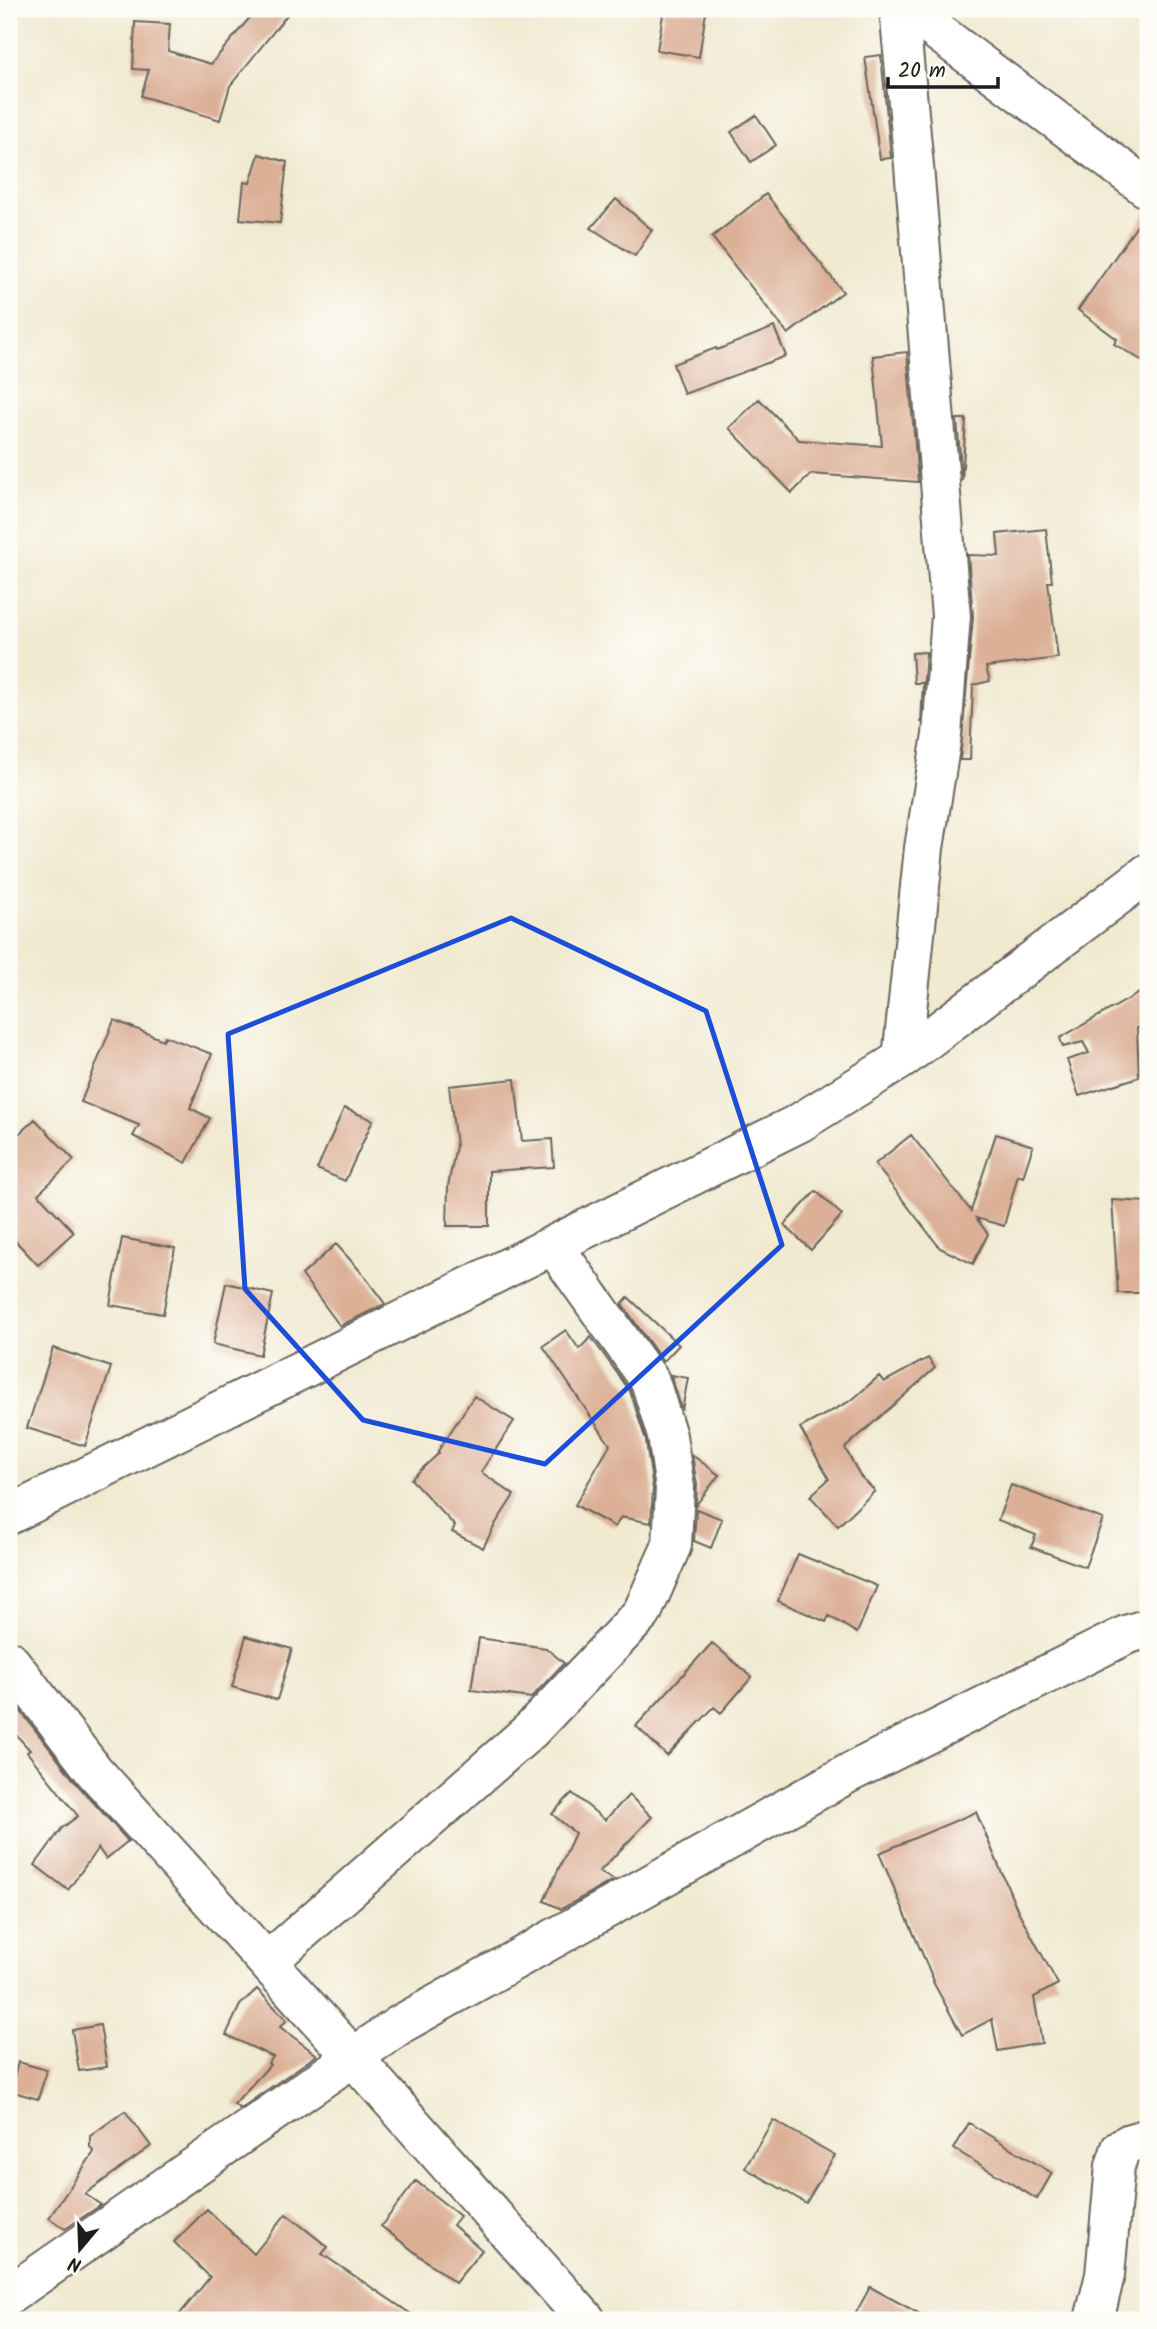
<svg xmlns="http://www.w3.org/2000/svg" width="1157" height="2329" viewBox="0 0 1157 2329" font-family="Kalam,sans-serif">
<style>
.building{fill:#dcb097}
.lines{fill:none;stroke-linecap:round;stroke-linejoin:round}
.minor-casing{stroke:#67645b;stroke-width:42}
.minor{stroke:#fff;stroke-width:38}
.marked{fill:none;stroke:#1d4ed8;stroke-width:5;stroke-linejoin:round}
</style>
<rect width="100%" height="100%" fill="#fdfcf7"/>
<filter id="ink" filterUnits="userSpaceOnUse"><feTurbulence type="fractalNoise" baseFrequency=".0143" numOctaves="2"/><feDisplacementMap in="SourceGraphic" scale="14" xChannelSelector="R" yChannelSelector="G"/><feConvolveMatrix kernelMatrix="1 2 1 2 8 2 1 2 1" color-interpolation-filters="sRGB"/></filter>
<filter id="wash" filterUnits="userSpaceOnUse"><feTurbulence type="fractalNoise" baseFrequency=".00686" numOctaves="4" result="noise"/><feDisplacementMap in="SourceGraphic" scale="28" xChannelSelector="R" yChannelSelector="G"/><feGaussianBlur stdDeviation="1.57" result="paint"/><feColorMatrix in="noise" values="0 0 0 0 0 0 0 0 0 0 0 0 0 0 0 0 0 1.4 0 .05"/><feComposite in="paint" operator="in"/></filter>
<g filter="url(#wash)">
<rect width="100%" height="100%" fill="#f1ead1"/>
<g id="blocks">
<path class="building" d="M257 9H286L290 11 230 86 220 120 141 96 149 70 133 69 135 22 170 24 168 51 211 64Z
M664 9 706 12 699 57 657 50Z
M881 55 891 158 880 159 865 57Z
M756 115 776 145 751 162 731 132Z
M259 154 287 162 280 223 240 219 244 182 250 183Z
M766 194 843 292 788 334 712 237Z
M616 199 652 230 635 256 591 228Z
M1148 210V364L1114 344 1117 339 1078 310Z
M774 327 786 356 684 394 673 364 716 348 717 350Z
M907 352 918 482 811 474 792 493 729 428 759 399 799 440 882 446 873 356Z
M957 419H966L962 481Z
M1046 529 1052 582H1048L1058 658 986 667 990 681 973 685 970 760H960L973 617 968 555 999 556 997 534Z
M926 652 921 723 923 683H914L912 653Z
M1148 988V1025L1137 1028 1139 1077 1079 1096 1067 1060 1089 1053 1083 1042 1063 1047 1060 1038Z
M114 1020 163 1040 165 1036 212 1054 190 1108 210 1118 186 1163 133 1136 139 1125 81 1102Z
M515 1079 522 1141 552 1139 554 1167 489 1171V1226H447L448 1186 456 1146 449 1086Z
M344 1108 373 1120 345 1181 317 1169Z
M35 1119 74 1160 38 1194 74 1232 38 1265 9 1234V1143Z
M996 1134 1033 1146 1023 1177 1018 1175 1004 1226 976 1218 988 1234 973 1264 940 1248 875 1164 911 1135 971 1211Z
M816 1191 842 1215 811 1250 784 1225Z
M1112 1200 1148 1202V1236H1141V1293H1118Z
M122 1238 175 1248 163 1314 110 1305Z
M336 1244 362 1273 385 1304 340 1326 302 1275Z
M226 1283 273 1294 260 1355 213 1344Z
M628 1297 679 1345 663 1362 622 1304Z
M566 1330 579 1349 591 1337 630 1391 646 1441 653 1489 651 1523 621 1517 615 1527 575 1505 610 1445 543 1346Z
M53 1348 111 1367 85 1446 27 1428Z
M928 1358 935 1368 845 1448 860 1476 875 1491 838 1526 810 1496 829 1479 800 1428 852 1400 879 1376 884 1382Z
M671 1375 688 1378 682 1410Z
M474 1396 514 1421 481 1472 514 1495 496 1523 483 1548 452 1532 455 1526 411 1479 439 1453 438 1451Z
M692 1455 719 1475 696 1505 697 1485Z
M1011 1485 1103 1519 1085 1567 1031 1547 1036 1535 998 1520Z
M696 1509 722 1519 711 1548 694 1541Z
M798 1554 877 1586 857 1633 829 1616 826 1622 778 1601Z
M246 1636 292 1649 277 1700 232 1687Z
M479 1638 546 1648 564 1663 531 1698 471 1690Z
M712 1643 752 1677 721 1713 714 1707 667 1756 636 1726Z
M9 1696 77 1784 128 1841 106 1859 98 1848 68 1890 35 1865 62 1828 78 1816 27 1752 30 1750 9 1727Z
M572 1793 605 1820 629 1795 652 1817 599 1872 614 1880 561 1909 544 1901 575 1833 552 1814Z
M976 1812 1018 1911 1058 1984 1034 1997 1042 2043 998 2051 992 2019 962 2035 933 1982 934 1981 879 1853Z
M257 1989 287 2020 280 2027 317 2055 240 2109 234 2104 270 2065 268 2064 273 2057 226 2035 240 2005Z
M100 2025 107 2067 79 2071 72 2030Z
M18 2062 47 2070 38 2099 10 2091Z
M125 2111 151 2146 85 2194 101 2205 65 2229 49 2218 94 2152 90 2147V2136Z
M773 2120 835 2155 806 2203 745 2168Z
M969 2123 1052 2173 1037 2199 954 2149Z
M416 2181 460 2216 453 2225 482 2250 455 2283 381 2226Z
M207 2209 254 2254 286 2214 328 2247 322 2254 420 2320H175L210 2277 174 2242Z
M870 2287 931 2320H852Z"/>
</g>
</g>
<g filter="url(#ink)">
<use href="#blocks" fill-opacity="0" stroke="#67645b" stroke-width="2"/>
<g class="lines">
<defs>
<path id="minor" d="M899 9 914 166 951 616 942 735 924 848 902 1059
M907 9 1148 189
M9 1515 799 1123 902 1059 1148 873
M9 1660 94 1771 352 2056 586 2320
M267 1962 531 1730 642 1613 672 1545 675 1488 667 1436 650 1381 553 1245
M9 2295 401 2024 849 1773 1126 1635 1148 1628
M1094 2320 1105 2275 1115 2166 1121 2148 1130 2143 1148 2138"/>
</defs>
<use href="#minor" class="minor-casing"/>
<use href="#minor" class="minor"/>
</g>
</g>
<path class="marked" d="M511 918 706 1011 782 1245 545 1464 363 1420 245 1289 228 1034Z"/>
<rect width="1157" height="2329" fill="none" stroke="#fdfcf7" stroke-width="35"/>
<g transform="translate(80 2249) rotate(199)" stroke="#fdfcf7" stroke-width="5" paint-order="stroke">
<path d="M0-5L12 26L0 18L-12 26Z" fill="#1c1c1c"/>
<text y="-10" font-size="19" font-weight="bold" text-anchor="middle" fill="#1c1c1c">N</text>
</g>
<path d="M888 77v10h110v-10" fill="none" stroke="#1c1c1c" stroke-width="3.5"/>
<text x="898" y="77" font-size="21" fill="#1c1c1c" stroke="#fdfcf7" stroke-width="5" paint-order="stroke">20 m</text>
</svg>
